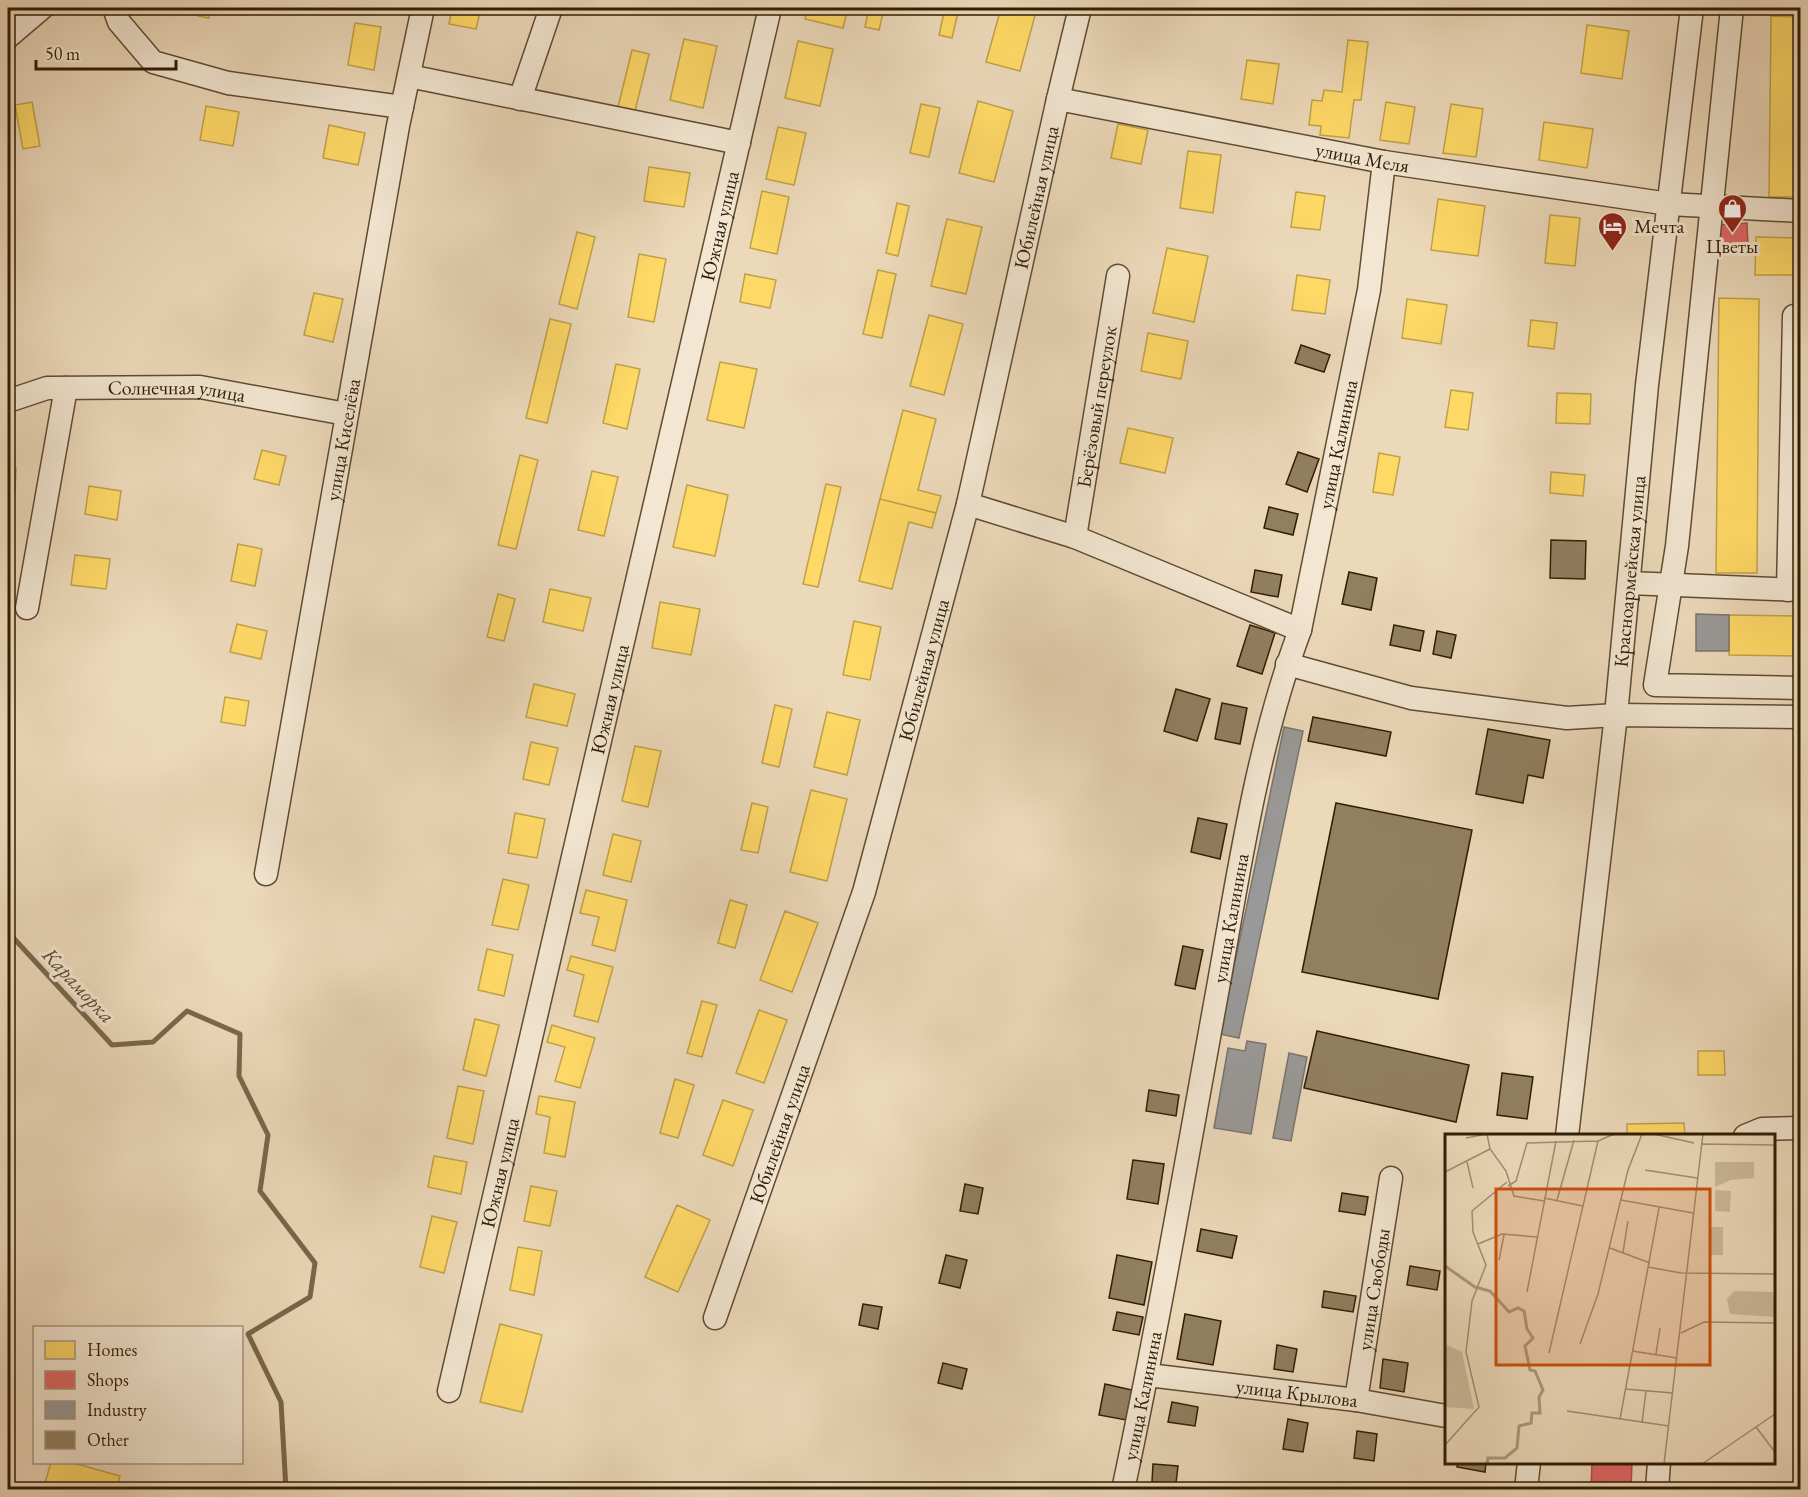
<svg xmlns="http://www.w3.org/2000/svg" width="1808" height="1497" viewBox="0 0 1808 1497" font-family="'EB Garamond',serif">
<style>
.homes{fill:#ffd966;stroke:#c1a148;stroke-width:1.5}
.shops{fill:#e06666;stroke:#ab5048;stroke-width:1.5}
.industry{fill:#999;stroke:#7a746c;stroke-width:1.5}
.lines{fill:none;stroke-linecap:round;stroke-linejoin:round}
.stream{stroke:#7a674c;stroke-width:5}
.building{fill:#927f62;stroke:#301d03;stroke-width:1.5}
.minor-casing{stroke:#5f4c31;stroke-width:25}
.minor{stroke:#f3e6d2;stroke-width:22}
.labels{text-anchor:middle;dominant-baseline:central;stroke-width:6;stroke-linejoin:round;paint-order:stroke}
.street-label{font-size:20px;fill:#301d03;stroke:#f3e6d2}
.poi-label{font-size:20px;fill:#301d03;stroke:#f3e6d2;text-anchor:start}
.water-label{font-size:21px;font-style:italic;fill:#5b482d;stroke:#f3e6d2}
.inset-river{fill:none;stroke:#ac997c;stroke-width:3}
.inset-road{fill:none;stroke:#a18e71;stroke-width:1.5}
.view{fill:#cc500b;fill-opacity:0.15;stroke:#cc500b;stroke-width:3}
.inset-edge{fill:none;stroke:#301d03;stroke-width:3}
</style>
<rect width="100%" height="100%" fill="#ecd9ba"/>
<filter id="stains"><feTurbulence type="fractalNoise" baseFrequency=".00333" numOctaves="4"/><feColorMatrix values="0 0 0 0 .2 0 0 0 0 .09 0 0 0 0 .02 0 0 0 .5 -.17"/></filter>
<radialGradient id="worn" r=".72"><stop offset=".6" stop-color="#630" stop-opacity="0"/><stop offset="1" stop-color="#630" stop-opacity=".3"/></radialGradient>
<path class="homes" d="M199 8H210L209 18 198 16Z
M452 8H481L476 29 449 24Z
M807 8H848L843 28 805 19Z
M869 8H884L879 30 865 27Z
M945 8H959L952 38 939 35Z
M1001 8H1037L1020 71 986 62Z
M1771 16 1800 17V197H1769Z
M355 23 381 27 374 70 348 65Z
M1587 25 1629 31 1622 79 1581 73Z
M684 39 717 46 703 108 670 100Z
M1348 40 1368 42 1361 100H1354L1349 138 1320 135 1321 126 1309 125 1312 100 1322 101 1324 90 1342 92Z
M798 41 833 49 820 106 785 98Z
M632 50 649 54 634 115 617 111Z
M1247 60 1279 64 1273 104 1241 99Z
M978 101 1013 111 994 182 959 173Z
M32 102 40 146 23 149 15 105Z
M1386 102 1415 107 1409 144 1380 140Z
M921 104 940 108 929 157 910 153Z
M1451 104 1483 109 1476 157 1443 153Z
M206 106 239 112 233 146 200 140Z
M1544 122 1593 129 1587 168 1539 160Z
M1118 124 1148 130 1141 164 1111 158Z
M329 125 365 133 358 165 323 158Z
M778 127 806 133 794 185 766 179Z
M1188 151 1221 155 1213 213 1180 208Z
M649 167 690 173 684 207 644 201Z
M762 191 789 197 777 254 750 248Z
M1296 192 1325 196 1320 230 1291 227Z
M1438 199 1485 206 1478 256 1431 250Z
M897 203 909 206 898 256 886 253Z
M1550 215 1580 218 1575 266 1545 263Z
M947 219 982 227 966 294 931 286Z
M577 232 595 237 577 309 559 304Z
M1756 237 1800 238V275H1755Z
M1167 248 1208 256 1194 322 1153 313Z
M639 254 666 259 654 322 628 317Z
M878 270 896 274 882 338 863 334Z
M745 274 776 280 770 308 740 302Z
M1297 275 1330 280 1325 314 1292 310Z
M314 293 343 299 333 342 304 335Z
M1719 298 1759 299 1757 573H1716Z
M1407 299 1447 305 1441 344 1402 338Z
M929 315 963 324 944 395 910 386Z
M550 319 571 324 547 423 526 418Z
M1531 320 1557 323 1554 349 1528 346Z
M1148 333 1188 341 1181 379 1141 371Z
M720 362 757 369 744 428 707 420Z
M616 364 640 369 627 429 603 423Z
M1451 390 1473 393 1468 430 1445 427Z
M1557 393 1591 394 1590 424 1556 423Z
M903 410 936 419 918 490 941 496 936 513 880 499Z
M1128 428 1173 438 1165 473 1120 463Z
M262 450 286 456 279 485 254 479Z
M1379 453 1400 457 1393 495 1373 492Z
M520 455 538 460 516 549 498 545Z
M8 468H16L15 493H8Z
M592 471 618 477 604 536 578 530Z
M1551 472 1585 475 1583 496 1550 493Z
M826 484 841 487 818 587 803 584Z
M687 485 728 495 715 556 673 547Z
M89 486 121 491 117 520 85 514Z
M880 499 936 513 932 528 909 522 892 589 859 581Z
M238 544 262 549 255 586 231 581Z
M75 555 110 559 106 589 71 585Z
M550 589 591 598 583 631 543 622Z
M498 594 515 599 504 641 487 637Z
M660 602 700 609 691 655 652 648Z
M1729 615 1800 616V656L1729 655Z
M854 621 881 627 870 680 843 675Z
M237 624 267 631 261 659 230 652Z
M534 684 575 694 567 726 526 717Z
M225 697 249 701 245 726 221 722Z
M775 705 792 709 779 767 762 763Z
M827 712 860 720 847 775 814 767Z
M531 742 558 748 549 785 523 779Z
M635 746 661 751 648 807 622 801Z
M811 790 847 799 827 881 790 872Z
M752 803 768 807 758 853 741 850Z
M515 813 545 819 537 858 508 853Z
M613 834 641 841 631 882 603 875Z
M503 879 529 885 518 930 492 925Z
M586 890 627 900 615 951 592 945 599 917 580 913Z
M730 900 747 905 735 948 718 943Z
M785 911 818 923 792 992 760 980Z
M487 949 513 955 504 996 478 990Z
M571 956 613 967 598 1022 574 1016 584 975 567 970Z
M702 1001 717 1005 702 1057 687 1053Z
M759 1010 787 1020 764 1083 736 1073Z
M475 1019 499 1025 486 1076 463 1070Z
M552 1025 595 1038 580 1088 555 1081 565 1047 547 1042Z
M1698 1051H1724L1725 1075H1698Z
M675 1079 694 1085 678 1138 660 1133Z
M458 1086 484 1091 473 1144 447 1138Z
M539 1096 575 1102 565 1157 544 1153 550 1117 536 1114Z
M723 1100 753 1110 733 1166 703 1155Z
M1684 1123 1685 1136H1627V1124Z
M434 1156 467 1162 461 1194 428 1187Z
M531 1186 557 1191 550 1226 524 1221Z
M677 1205 710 1220 678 1292 645 1277Z
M432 1216 457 1222 444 1273 420 1267Z
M518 1247 542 1251 534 1295 510 1290Z
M500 1324 542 1335 522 1412 480 1402Z
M51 1462H70L120 1476 116 1490H43Z"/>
<path class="shops" d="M1747 223 1748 245 1718 244 1717 225Z
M1592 1462H1632L1631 1490H1591Z"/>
<path class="industry" d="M1696 614 1729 615V651H1696Z
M1284 727 1303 731 1239 1038 1220 1034Z
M1247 1041 1266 1044 1251 1134 1214 1128 1228 1048 1245 1051Z
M1289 1053 1307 1057 1291 1141 1273 1138Z"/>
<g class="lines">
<path class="stream" d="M8 932 112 1045 153 1042 187 1011 240 1034 239 1076 268 1135 260 1191 315 1263 310 1297 248 1334 281 1402 286 1490"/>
</g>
<path class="building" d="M1301 345 1330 355 1324 372 1295 363Z
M1298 452 1319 459 1307 492 1286 484Z
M1269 507 1298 514 1293 535 1264 528Z
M1551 540 1586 541 1585 579 1550 578Z
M1255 570 1282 575 1278 597 1251 592Z
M1349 572 1377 578 1371 610 1342 604Z
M1250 625 1275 633 1262 674 1237 666Z
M1394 625 1424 631 1420 651 1390 645Z
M1437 631 1456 635 1451 658 1433 654Z
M1176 689 1210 699 1197 741 1164 731Z
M1222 703 1247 708 1240 744 1215 739Z
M1313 717 1391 732 1386 756 1308 741Z
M1488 729 1550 740 1543 778 1528 775 1523 803 1476 794Z
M1336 803 1472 830 1438 999 1302 972Z
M1198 818 1227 824 1220 859 1191 852Z
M1183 946 1203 950 1195 989 1175 985Z
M1317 1031 1469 1065 1456 1122 1304 1088Z
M1502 1073 1533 1077 1527 1119 1497 1115Z
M1149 1090 1179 1095 1176 1116 1146 1111Z
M1133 1160 1164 1164 1158 1204 1127 1199Z
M965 1184 983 1188 978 1214 960 1211Z
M1342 1193 1368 1197 1365 1215 1339 1211Z
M1201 1229 1237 1236 1232 1258 1197 1251Z
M946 1255 967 1260 960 1288 939 1283Z
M1117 1255 1152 1262 1144 1305 1109 1298Z
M1410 1266 1440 1271 1437 1290 1407 1285Z
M1324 1291 1356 1296 1353 1312 1322 1307Z
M863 1304 882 1307 878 1329 859 1325Z
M1117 1312 1143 1317 1139 1335 1113 1330Z
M1185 1314 1221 1321 1213 1365 1177 1359Z
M1277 1345 1297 1349 1293 1372 1274 1369Z
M1383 1359 1408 1363 1404 1392 1380 1388Z
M943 1363 967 1369 962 1389 938 1383Z
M1105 1384 1132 1390 1126 1420 1099 1415Z
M1172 1402 1198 1407 1195 1426 1168 1422Z
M1288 1419 1308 1423 1303 1452 1283 1449Z
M1357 1431 1377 1434 1374 1461 1354 1458Z
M1458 1462H1486L1485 1472 1457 1467Z
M1153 1464 1178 1466 1176 1483 1152 1482Z"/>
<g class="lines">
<defs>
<g id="minor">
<path d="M114 8 119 22 153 62 228 83 402 107"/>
<path d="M1732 8 1677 546 1655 685 1800 688"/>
<path d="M8 37 42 8"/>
<path d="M409 76 739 143"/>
<path d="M520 99 551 8"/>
<path id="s1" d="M1058 99 1384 162 1669 204 1800 211"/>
<path id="s2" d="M8 401 47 388 200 387 346 414"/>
<path d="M968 504 1075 537 1300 630"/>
<path id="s3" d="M1075 537 1118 276"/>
<path d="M1629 583 1800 590"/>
<path d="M1788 590 1794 316H1800"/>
<path d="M27 608 66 388"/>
<path d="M1287 664 1411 698 1567 718 1616 715 1800 717"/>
<path id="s4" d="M266 874 398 126 423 8"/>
<path id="s5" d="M1567 1136 1616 715 1647 385 1692 8"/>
<path d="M1745 1136 1762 1129 1800 1128"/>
<path id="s6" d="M715 1318 864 892 968 504 1058 99 1080 8"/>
<path id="s7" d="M1148 1375 1356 1400 1446 1416"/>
<path id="s8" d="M449 1391 770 8"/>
<path id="s9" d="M1356 1400 1391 1178"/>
<path id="s10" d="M1123 1490C1159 1321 1188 1152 1219 982 1240 864 1258 743 1300 630L1369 290 1384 162"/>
<path d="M1526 1490 1529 1462"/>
<path d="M1657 1490 1659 1462"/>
</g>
</defs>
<use href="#minor" class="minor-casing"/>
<use href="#minor" class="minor"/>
</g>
<defs>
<symbol id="shop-pin" viewBox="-11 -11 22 30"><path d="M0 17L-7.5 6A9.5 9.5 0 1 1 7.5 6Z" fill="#8f2418" stroke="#f3e6d2"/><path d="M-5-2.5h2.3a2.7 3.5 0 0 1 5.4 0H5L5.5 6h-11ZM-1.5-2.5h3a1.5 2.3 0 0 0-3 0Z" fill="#fff"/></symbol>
<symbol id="hotel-pin" viewBox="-11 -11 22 30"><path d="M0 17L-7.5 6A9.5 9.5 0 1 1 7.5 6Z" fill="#8f2418" stroke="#f3e6d2"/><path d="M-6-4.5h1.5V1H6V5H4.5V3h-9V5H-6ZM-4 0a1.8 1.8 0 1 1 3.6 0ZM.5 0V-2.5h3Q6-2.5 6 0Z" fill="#fff"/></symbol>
</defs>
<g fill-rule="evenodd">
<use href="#shop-pin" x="1716" y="192" width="33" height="45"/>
<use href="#hotel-pin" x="1596" y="210" width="33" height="45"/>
</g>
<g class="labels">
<g class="street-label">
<text stroke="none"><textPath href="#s1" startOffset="310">улица Меля</textPath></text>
<text stroke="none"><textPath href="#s6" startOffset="1167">Юбилейная улица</textPath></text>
<text stroke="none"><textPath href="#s8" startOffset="1196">Южная улица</textPath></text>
<text stroke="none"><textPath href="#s2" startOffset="171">Солнечная улица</textPath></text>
<text stroke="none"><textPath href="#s3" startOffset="132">Берёзовый переулок</textPath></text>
<text stroke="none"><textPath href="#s4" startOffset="441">улица Киселёва</textPath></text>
<text stroke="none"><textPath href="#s10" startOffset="1068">улица Калинина</textPath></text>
<text stroke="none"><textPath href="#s5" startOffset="568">Красноармейская улица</textPath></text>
<text stroke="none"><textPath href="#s6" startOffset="681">Юбилейная улица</textPath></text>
<text stroke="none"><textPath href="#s8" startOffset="710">Южная улица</textPath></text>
<text stroke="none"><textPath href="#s10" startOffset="582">улица Калинина</textPath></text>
<text stroke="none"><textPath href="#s6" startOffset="195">Юбилейная улица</textPath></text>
<text stroke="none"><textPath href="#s8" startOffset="224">Южная улица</textPath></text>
<text stroke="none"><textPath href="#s9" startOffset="112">улица Свободы</textPath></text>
<text stroke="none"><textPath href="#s7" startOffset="150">улица Крылова</textPath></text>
<text stroke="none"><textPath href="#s10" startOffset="96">улица Калинина</textPath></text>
</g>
<g class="poi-label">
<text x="1634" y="226">Мечта</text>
<text x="1732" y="246" text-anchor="middle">Цветы</text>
</g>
<g class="water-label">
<text transform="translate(79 985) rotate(47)">Караморка</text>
</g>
</g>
<g transform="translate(1445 1134)">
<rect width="330" height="330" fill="#ecd9ba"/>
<path d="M270 28H309V44L286 46 270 53ZM270 56 286 57 285 78 270 77ZM266 93H278V121H266ZM289 157 328 158 330 183 285 180 282 165ZM0 210 17 218 29 275 0 273Z" fill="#ccb99b"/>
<path class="inset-river" d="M0 132 30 153 45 157 64 178 73 174 79 177 82 195 88 204 80 212 85 236 90 237 98 256 94 263 95 279H87L86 289 74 292 72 314 60 324H43L42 330"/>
<path class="inset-road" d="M42 0 45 15 61 37 69 62 99 67M209 0 249 9M21 4 42 0M256 10 330 11M22 28 28 54M200 36 252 44M0 38 45 15M63 52 71 47 82 9 153 7M99 64 138 72M112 66 129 6M176 66 248 79M33 110 57 100 92 103M165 114 205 129M178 118 183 87M54 126 59 101M203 133 236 139 330 140M82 158 111 7M236 199 259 188 330 189M135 210 153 160 183 36 197 0M187 217 232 224M104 219 153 7 169 0M211 220 215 194M180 255 228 259M122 277 224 292M175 285 214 74M197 289 201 257M311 293 330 318M0 311 34 273 21 218 27 167 41 131 28 98 27 77 62 48M219 330 258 0M257 330 330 280"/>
<path class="view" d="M51 55H265V231H51Z"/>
<rect width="330" height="330" class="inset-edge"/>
</g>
<rect width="1808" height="1497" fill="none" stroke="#ecd9ba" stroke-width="30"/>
<rect x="9" y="9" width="1790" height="1479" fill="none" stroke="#301d03" stroke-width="3"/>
<rect x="15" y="15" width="1778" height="1467" fill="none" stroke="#301d03" stroke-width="1.5"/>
<rect x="33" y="1326" width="210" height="138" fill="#f3e6d2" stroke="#a5967f" stroke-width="1.5"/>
<rect x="45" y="1341" width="30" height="18" fill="#ffd966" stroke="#a5967f" stroke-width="1.5"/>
<text x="87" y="1356" font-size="18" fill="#301d03">Homes</text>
<rect x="45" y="1371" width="30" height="18" fill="#e06666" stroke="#a5967f" stroke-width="1.5"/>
<text x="87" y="1386" font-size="18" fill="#301d03">Shops</text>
<rect x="45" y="1401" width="30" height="18" fill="#999999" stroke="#a5967f" stroke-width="1.5"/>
<text x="87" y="1416" font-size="18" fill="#301d03">Industry</text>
<rect x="45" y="1431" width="30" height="18" fill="#927f62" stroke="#a5967f" stroke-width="1.5"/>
<text x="87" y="1446" font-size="18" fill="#301d03">Other</text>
<path d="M36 60v9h140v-9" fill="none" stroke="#301d03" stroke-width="3"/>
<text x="45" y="60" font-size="18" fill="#301d03" stroke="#f3e6d2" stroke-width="4.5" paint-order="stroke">50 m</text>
<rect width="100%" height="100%" filter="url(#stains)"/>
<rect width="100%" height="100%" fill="url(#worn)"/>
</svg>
